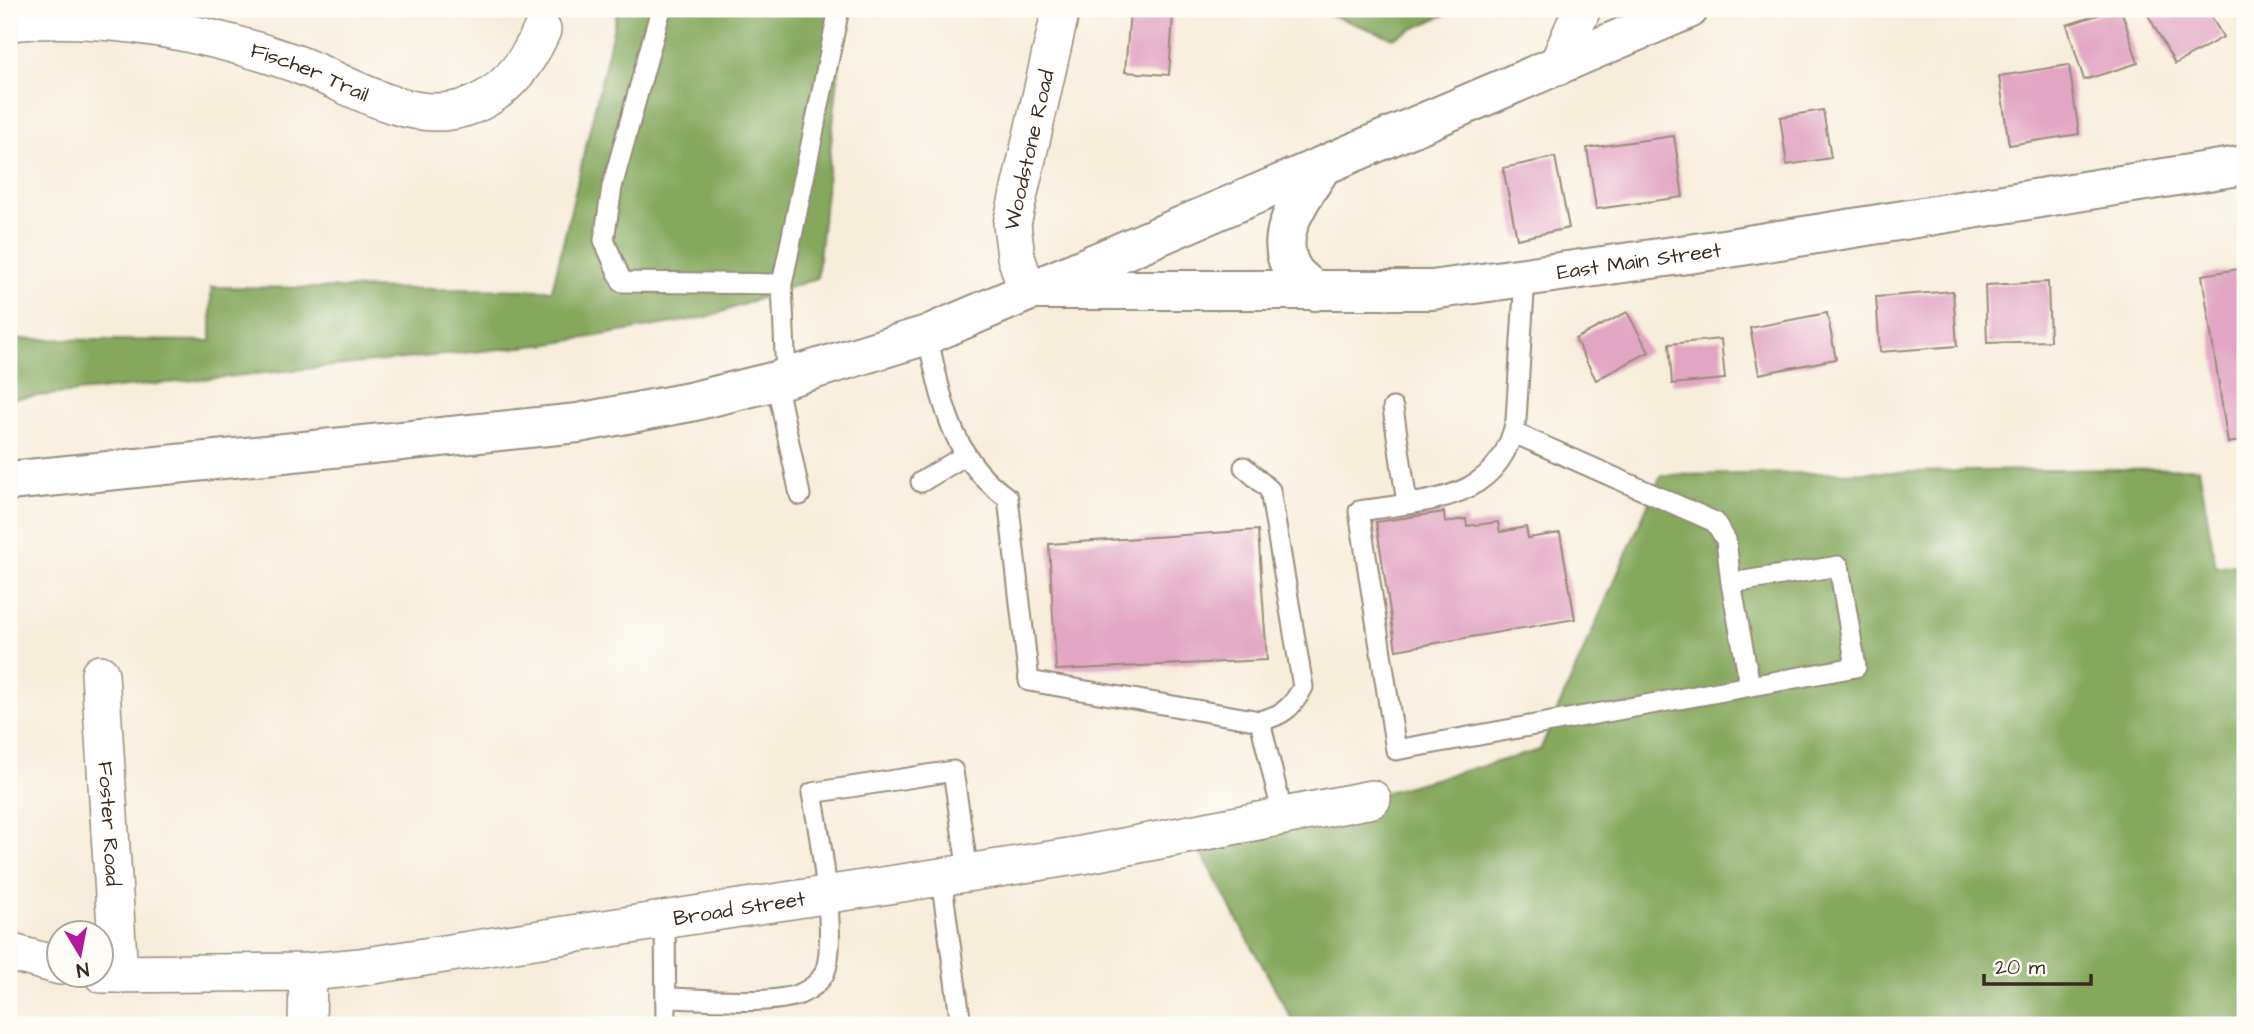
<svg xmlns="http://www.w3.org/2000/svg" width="2254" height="1034" viewBox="0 0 2254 1034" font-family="'Architects Daughter',sans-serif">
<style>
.forest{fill:#85a85d;stroke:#60693e;stroke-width:2}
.building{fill:#e2a5c3}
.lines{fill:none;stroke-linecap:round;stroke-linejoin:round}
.service-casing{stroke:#998c7c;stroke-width:23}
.minor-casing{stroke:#998c7c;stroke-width:40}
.tertiary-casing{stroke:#998c7c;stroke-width:42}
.primary-casing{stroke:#998c7c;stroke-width:42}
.service{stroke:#fff;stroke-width:19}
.minor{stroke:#fff;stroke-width:37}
.tertiary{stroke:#fff;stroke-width:38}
.primary{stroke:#fff;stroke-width:38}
.labels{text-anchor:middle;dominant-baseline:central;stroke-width:7;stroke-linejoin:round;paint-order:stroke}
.street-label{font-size:21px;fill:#3b2a1e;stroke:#fdfcf7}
</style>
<rect width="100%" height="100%" fill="#fdfcf7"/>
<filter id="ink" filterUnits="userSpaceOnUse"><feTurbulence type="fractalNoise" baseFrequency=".0143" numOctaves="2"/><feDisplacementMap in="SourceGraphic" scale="14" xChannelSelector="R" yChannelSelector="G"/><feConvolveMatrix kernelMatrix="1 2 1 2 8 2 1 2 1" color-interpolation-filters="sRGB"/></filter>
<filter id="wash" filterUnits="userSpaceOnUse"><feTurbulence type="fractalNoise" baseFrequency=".00686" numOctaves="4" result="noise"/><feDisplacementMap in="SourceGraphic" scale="28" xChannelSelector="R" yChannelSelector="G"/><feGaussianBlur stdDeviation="1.57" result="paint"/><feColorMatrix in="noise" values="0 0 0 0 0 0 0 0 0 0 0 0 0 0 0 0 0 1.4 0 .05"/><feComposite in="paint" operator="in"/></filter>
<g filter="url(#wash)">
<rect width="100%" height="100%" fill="#f7eddb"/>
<path class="forest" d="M618 9H845L817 278 708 317 550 344 9 399V339L211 341V287L552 290Z
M1314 9H1458L1393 38Z
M2199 468 2216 567 2245 562V1025H1295L1196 844 1540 750 1661 475Z"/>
<g id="blocks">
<path class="building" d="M2116 9H2121L2138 63 2084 80 2067 25Z
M2160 9H2207L2223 37 2175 64 2148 15Z
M1130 11 1173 14 1169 75 1125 72Z
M2069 65 2079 134 2009 145 1999 76Z
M1823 110 1831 158 1787 165 1780 117Z
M1674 136 1683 197 1596 209 1587 148Z
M1555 157 1569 228 1517 239 1503 168Z
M2245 268V440L2228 443 2202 275Z
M2048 282 2050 341 1987 343 1985 285Z
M1953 291 1957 346 1880 352 1876 297Z
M1627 312 1649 352 1596 380 1575 339Z
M1827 313 1836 359 1759 374 1750 328Z
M1721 339 1725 379 1672 384 1669 344Z
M1444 512 1445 522 1466 519 1467 526 1498 522 1500 532 1526 527 1528 538 1560 533 1575 619 1396 650 1376 522Z
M1258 530 1267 660 1056 670 1049 544Z"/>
</g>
</g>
<g filter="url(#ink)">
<use href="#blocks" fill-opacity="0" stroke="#998c7c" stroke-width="2"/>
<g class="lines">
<defs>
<path id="service" d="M661 9 612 187 604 240 622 282 782 284
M927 335C942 399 950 458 1008 498L1029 681 1260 721 1283 816
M786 378 782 284 839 9
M776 381 800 495
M1393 408 1407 503
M1514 433 1715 522 1726 540 1731 583 1839 566 1856 667 1396 750 1359 511C1428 500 1499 503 1516 420L1525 277
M1244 467 1270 490 1303 687C1292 708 1283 715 1260 721
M921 482 964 456
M1731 583 1750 686
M941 877 961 1025
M665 918 666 1025
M666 998C701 998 769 1006 800 994 809 990 819 983 824 974 839 943 819 830 812 793L953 771 968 872"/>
<g id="minor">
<path id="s1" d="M9 22C103 13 201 31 291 62 341 79 396 119 451 111 496 104 525 69 542 30"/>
<path d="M1557 67 1582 9"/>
<path id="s2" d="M1027 290 1016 257 1012 224 1061 9"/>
<path id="s3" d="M100 674 119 974"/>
<path d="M9 952 60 966"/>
<path id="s4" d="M102 974 308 972 360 967 1082 855 1372 799"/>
<path d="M307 1025 308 972"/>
</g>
<g id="tertiary">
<path id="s5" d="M1029 290H1432L1723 249 2245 165"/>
</g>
<path id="primary" d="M1315 291C1308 285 1299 279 1294 272 1269 235 1304 196 1322 166
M9 481 578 423 690 402 776 381 927 335 1689 9"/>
</defs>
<use href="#service" class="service-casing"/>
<use href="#minor" class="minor-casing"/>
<use href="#tertiary" class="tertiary-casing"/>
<use href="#primary" class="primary-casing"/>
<use href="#service" class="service"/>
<use href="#minor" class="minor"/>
<use href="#tertiary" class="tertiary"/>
<use href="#primary" class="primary"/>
</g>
</g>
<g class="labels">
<g class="street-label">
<text stroke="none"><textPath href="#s1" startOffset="308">Fischer Trail</textPath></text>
<text stroke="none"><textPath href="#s2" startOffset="144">Woodstone Road</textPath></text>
<text stroke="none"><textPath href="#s5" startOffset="612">East Main Street</textPath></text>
<text stroke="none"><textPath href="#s3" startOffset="150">Foster Road</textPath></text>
<text stroke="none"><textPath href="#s4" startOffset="642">Broad Street</textPath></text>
</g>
</g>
<rect width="2254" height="1034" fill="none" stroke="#fdfcf7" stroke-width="35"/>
<g transform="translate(80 954) rotate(170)"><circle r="33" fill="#fdfcf7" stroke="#afa8a0" stroke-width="2"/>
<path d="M0-5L12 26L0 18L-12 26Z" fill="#b5179e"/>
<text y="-10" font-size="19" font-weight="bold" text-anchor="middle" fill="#3b2a1e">N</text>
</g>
<path d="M1984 974v10h107v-10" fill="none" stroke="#3b2a1e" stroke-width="3.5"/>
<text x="1995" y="974" font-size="21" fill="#3b2a1e" stroke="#fdfcf7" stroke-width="5" paint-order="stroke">20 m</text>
</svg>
